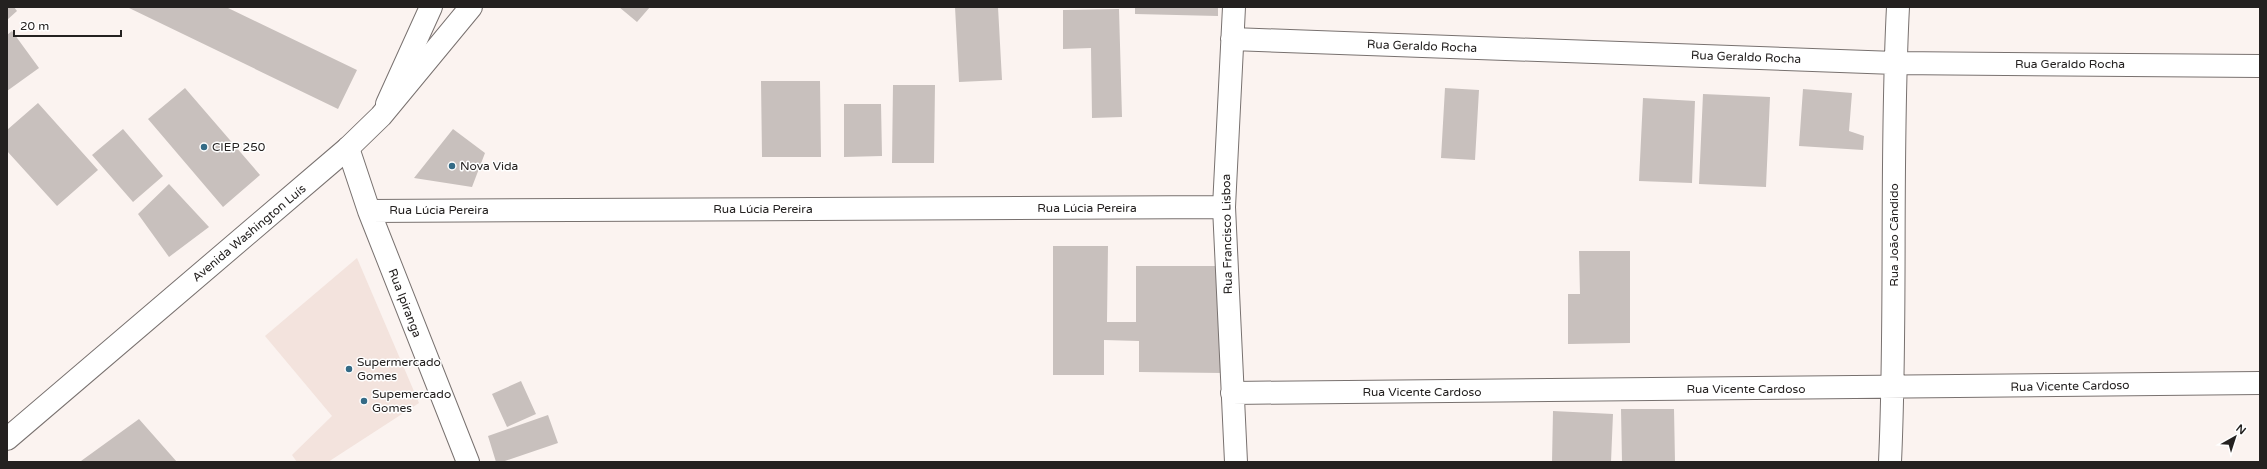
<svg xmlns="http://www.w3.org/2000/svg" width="2267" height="469" viewBox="0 0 2267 469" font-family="'Varela Round',sans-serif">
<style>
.built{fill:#f3e3dd}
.building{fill:#c8c0bd}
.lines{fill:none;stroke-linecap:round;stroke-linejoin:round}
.minor-casing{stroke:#78716f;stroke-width:24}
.secondary-casing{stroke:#78716f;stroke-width:24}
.minor{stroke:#fff;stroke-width:22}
.secondary{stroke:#fff;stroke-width:22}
.poi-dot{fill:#346b86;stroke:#fff;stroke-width:1.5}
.labels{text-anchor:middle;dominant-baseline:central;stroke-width:3;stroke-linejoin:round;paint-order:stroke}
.street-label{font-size:12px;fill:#242120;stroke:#fff}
.poi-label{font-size:12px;fill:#242120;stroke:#fff;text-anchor:start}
</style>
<rect width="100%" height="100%" fill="#fbf3f0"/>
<path class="built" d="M357 258 419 403 328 462H297L292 455 332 416 265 336Z"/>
<path class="building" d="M7 7H14L17 11 7 20Z
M127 7H226L357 70 338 109Z
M619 7H650L637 22Z
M955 7H998L1002 80 959 82Z
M1135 7H1218V16L1135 14Z
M1119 9 1122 117 1092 118 1091 48 1063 49V10Z
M12 31 39 68 7 91V35Z
M761 81H820L821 157H762Z
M893 85H935L934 163H892Z
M185 88 260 175 223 207 148 119Z
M1445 88 1479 90 1475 160 1441 158Z
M1803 89 1852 93 1849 131 1864 136 1863 150 1799 146Z
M1703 94 1770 97 1766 187 1699 184Z
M1643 98 1695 101 1692 183 1639 181Z
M38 103 98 170 57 206 7 151V130Z
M844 104H881L882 156 844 157Z
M123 129 163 176 133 202 92 155Z
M453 129 485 153 472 187 414 178Z
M169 184 209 227 169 257 138 214Z
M1053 246H1108L1107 322H1136V266H1222V373L1139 372V341L1104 340V375H1053Z
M1579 251H1630V343L1568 344V294H1580Z
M521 381 536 414 507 427 492 394Z
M1621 409H1674L1675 462H1622Z
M1553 411 1613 414 1611 462H1552Z
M548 415 558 443 502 462H496L488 436Z
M139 419 177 462H82L81 461Z"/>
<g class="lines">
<defs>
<path id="minor" d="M1234 7 1224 207 1236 462
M1232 39 1895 63 2260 66
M387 104 431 7
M348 148 369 211 1224 207
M369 211 468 462
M1232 393 2260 383
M1890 462C1897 310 1890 159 1898 7"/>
<path id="secondary" d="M7 439 348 148 381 116 471 7"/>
</defs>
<use href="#minor" class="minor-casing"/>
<use href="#secondary" class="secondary-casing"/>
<use href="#minor" class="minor"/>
<use href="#secondary" class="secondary"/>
</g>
<g class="poi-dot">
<circle cx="204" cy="147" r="4"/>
<circle cx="452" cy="166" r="4"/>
<circle cx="349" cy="369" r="4"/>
<circle cx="364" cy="401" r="4"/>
</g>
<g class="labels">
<g class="street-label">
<text transform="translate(1422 46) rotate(2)">Rua Geraldo Rocha</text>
<text transform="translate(1746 57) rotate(2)">Rua Geraldo Rocha</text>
<text x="2070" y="64">Rua Geraldo Rocha</text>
<text x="1087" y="208">Rua Lúcia Pereira</text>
<text x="763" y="209">Rua Lúcia Pereira</text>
<text x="439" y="210">Rua Lúcia Pereira</text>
<text transform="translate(249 233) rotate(-40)">Avenida Washington Luís</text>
<text transform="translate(1227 234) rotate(-91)">Rua Francisco Lisboa</text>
<text transform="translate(1894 235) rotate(-90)">Rua João Cândido</text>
<text transform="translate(405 303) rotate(69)">Rua Ipiranga</text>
<text transform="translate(2070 386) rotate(-1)">Rua Vicente Cardoso</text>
<text x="1746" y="389">Rua Vicente Cardoso</text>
<text x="1422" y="392">Rua Vicente Cardoso</text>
</g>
<g class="poi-label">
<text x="212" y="147">CIEP 250</text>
<text x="460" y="166">Nova Vida</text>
<text x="357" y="362">Supermercado<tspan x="357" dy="14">Gomes</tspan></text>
<text x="372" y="394">Supemercado<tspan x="372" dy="14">Gomes</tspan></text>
</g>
</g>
<rect width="2267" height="469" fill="none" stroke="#242120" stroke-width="16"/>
<g transform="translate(2235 437) rotate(39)" stroke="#ffffff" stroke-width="3" paint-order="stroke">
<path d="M0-3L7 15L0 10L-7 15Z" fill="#242120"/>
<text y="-6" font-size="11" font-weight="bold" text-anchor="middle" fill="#242120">N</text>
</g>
<path d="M14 30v6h107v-6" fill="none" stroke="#242120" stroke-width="2"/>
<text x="20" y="30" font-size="12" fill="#242120" stroke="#ffffff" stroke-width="3" paint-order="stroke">20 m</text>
</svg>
